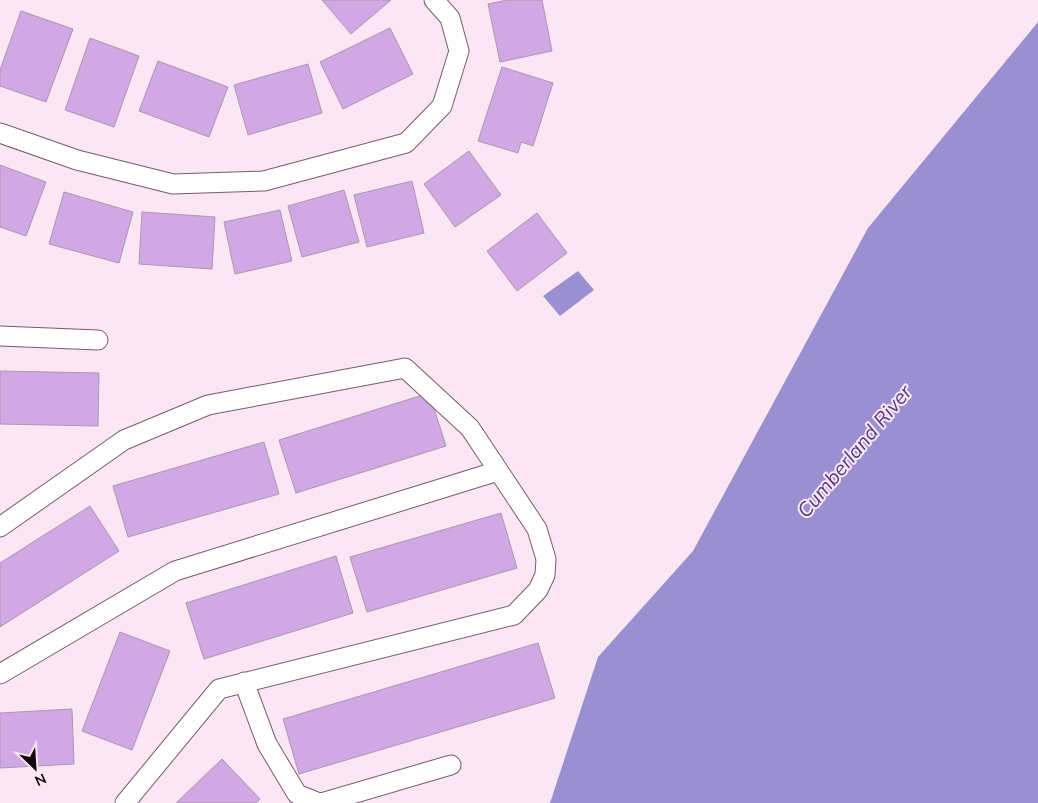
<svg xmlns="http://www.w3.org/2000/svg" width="1038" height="803" viewBox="0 0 1038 803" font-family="Mulish,sans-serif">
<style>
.water{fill:#9a8fd1}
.building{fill:#d2a8e4;stroke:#aa96b3}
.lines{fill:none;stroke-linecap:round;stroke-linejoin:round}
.minor-casing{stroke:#795b6e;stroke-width:21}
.minor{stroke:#fff;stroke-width:19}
.labels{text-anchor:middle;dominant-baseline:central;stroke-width:4;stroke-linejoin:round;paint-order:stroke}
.water-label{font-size:20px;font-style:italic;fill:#4d3a89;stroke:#fbe6f3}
</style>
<rect width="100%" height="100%" fill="#fbe6f3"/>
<path class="water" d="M1038 22V803H550L598 657 693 551 868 228Z
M578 271 594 290 560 316 543 296Z"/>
<path class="building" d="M322 0H391L351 34Z
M507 0H542L552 51 500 62 488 4Z
M21 11 73 29 46 102 0 86V70Z
M390 28 413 74 343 109 320 62Z
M90 38 139 56 114 127 65 110Z
M158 61 228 87 209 137 139 111Z
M308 64 322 113 248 135 234 85Z
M502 67 553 83 533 146 521 142 518 153 478 141Z
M469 151 501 195 455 227 424 184Z
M0 165 46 182 26 236 0 227Z
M412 181 424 233 367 247 354 195Z
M344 190 359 242 302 257 288 206Z
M64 192 133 212 119 263 49 244Z
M280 210 292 261 235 274 224 222Z
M142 212 215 217 212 269 139 264Z
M537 213 567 253 517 291 487 251Z
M0 371 99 373 98 426 0 424Z
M429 393 446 446 296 493 279 440Z
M264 442 279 494 128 537 113 486Z
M90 506 119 551 0 627V563Z
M501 513 517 568 367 612 350 557Z
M336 556 353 613 204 659 186 603Z
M120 632 170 651 132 750 82 731Z
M538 643 555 698 299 774 283 719Z
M72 709 74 764 0 768V713Z
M222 759 260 799 256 803H176Z"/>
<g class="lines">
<defs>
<path id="minor" d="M0 133 77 160 173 184 264 181 406 143 442 106 459 51 450 18 434 0
M0 336 98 340
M0 527 124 440 208 405 405 368 470 428 537 529 546 559 545 575 538 590 514 615 219 689 125 803
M0 674 175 571 498 471
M244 682 267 744 297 794 319 803
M321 803 451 765"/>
</defs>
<use href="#minor" class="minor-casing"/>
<use href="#minor" class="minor"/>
</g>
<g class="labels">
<g class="water-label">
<text transform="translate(854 451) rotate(-50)">Cumberland River</text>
</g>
</g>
<g transform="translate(35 768) rotate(155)" stroke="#fbe6f3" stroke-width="4" paint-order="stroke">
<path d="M0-4L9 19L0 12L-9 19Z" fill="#13080f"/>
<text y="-8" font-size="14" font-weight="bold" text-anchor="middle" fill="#13080f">N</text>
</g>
</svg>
